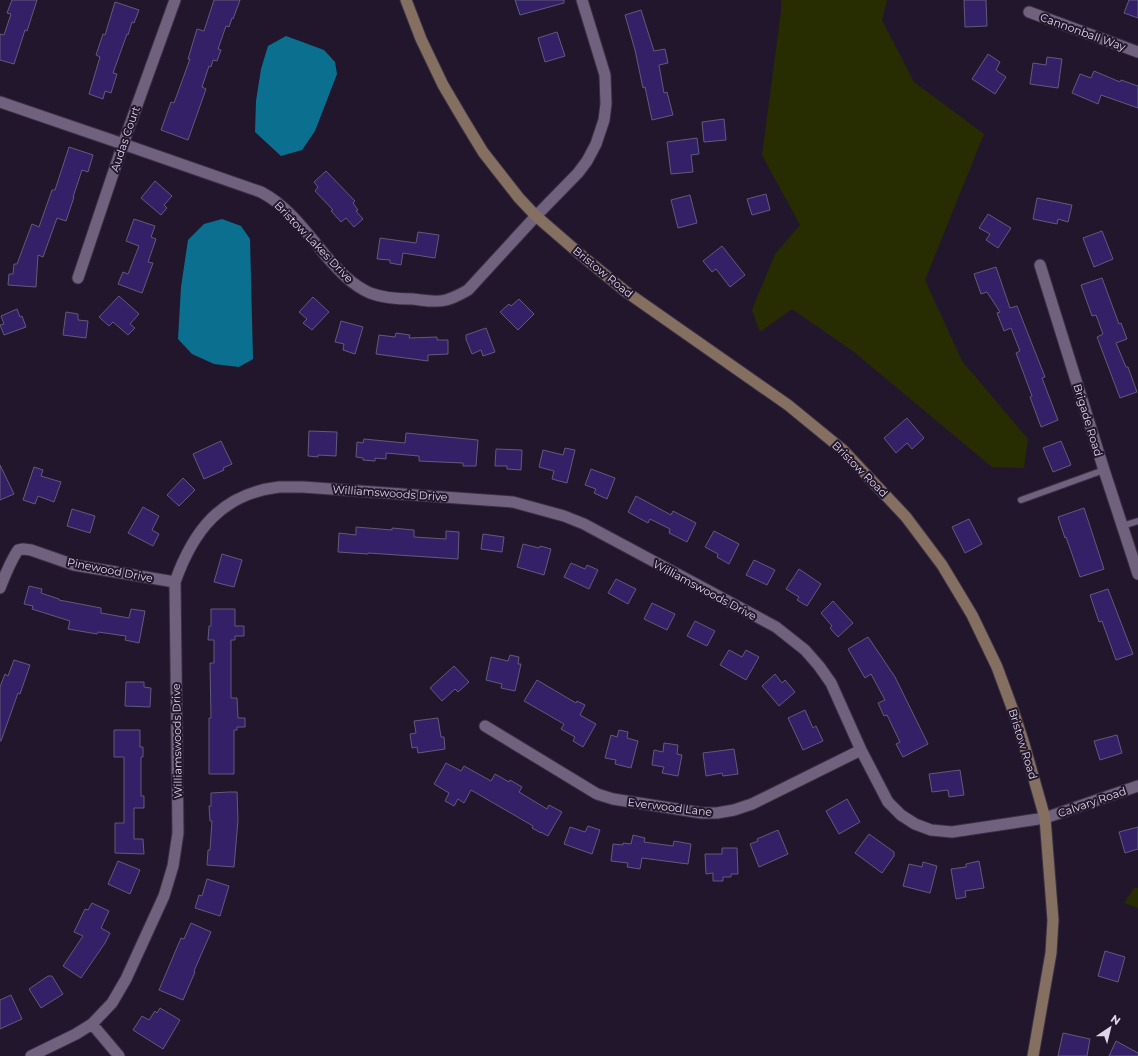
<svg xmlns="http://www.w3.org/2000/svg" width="1138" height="1056" viewBox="0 0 1138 1056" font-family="Montserrat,sans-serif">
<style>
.green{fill:#272d00}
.water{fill:#0b708f}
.building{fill:#342067;stroke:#5f5b79}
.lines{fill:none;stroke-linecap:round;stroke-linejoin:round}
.service-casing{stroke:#393143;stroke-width:8}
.minor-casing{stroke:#393143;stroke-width:13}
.secondary-casing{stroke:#393143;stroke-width:13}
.service{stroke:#70627f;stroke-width:6}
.minor{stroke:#70627f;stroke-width:11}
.secondary{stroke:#846f61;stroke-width:11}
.labels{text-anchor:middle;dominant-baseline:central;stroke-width:4;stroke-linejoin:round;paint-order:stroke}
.street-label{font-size:11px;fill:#ded6e7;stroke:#22162d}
</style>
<rect width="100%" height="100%" fill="#22162d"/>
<path class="green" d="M781 0H887L882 20 914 82 984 134 925 280 962 361 1028 439 1024 468 992 467 854 352 792 309 760 332 752 310 775 254 800 225 762 155 781 11Z
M1134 888H1138V908L1124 903Z"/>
<path class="water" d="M286 36 324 50 335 62 337 74 315 131 302 150 281 156 255 132 256 101 261 69 268 46Z
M222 219 241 226 250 239 253 359 239 367 214 364 192 354 178 339 181 287 188 240 204 224Z"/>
<path class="building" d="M12 0H37L27 31 25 30 14 64 0 60V34L4 35 11 14 7 13Z
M214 0H240L233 19 232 18 229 27 226 26 218 49 221 50 217 61 213 60 211 67 209 66 202 87 206 89 188 140 161 130 171 102 174 103 190 59H188L197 29 204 31Z
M515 0H564V3L520 15Z
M964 0H986L987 26 965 27Z
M1129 0H1138V18L1124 13Z
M115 2 139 10 134 23 132 22 128 35 127 34 113 73 117 74 111 93 105 91 103 99 89 94 100 57 96 55 103 34 105 35Z
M641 10 654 51 665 49 668 63 659 65 664 93 667 92 673 115 652 120 645 87 643 88 635 50 625 15Z
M557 32 565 56 545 62 538 38Z
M988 54 1000 62 996 70 1006 77 995 94 972 79Z
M1047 57 1062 59 1058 88 1030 84 1033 63 1046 65Z
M1094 71 1120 82 1121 80 1138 86V108L1101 95 1098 104 1072 93 1080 74 1091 78Z
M724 119 726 140 704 142 702 122Z
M697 138 699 154 691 155 693 172 671 174 667 142Z
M69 147 93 155 88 172 82 170 73 197H74L66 221 57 218 43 257 38 255 36 287 8 285 9 274H13L14 264H17L32 224 39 227 52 190H55Z
M326 171 355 201 353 203 358 210 356 211 363 219 354 227 346 218 341 222 331 211 333 210 315 191 318 187 314 182Z
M155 181 172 196 164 205 167 208 161 215 141 198Z
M766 194 770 210 752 215 747 199Z
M690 195 697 223 678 228 671 200Z
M1037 198 1072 205 1068 222 1058 219 1057 224 1033 219Z
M988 214 1011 228 998 248 986 240 990 234 979 228Z
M134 219 155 226 151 237 156 239 148 262 153 263 142 293 118 284 123 272 128 274 139 246 126 241Z
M1102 231 1113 259 1094 267 1083 238Z
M418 232 439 235 435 258 403 253 401 265 390 263V260L377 259 380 238 416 243Z
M722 246 745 275 730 287 716 269 712 272 703 261Z
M996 267 1010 308 1017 306 1045 377 1042 378 1058 420 1041 427 1030 397 1032 396 1016 353 1020 351 1011 328 1004 331 997 313 1000 312 987 292 981 294 974 274Z
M1102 278 1119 324 1121 323 1127 339 1116 343 1126 367H1128L1137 392 1120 398 1097 337 1103 334 1096 315 1092 316 1081 285Z
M119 296 139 314 130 324 135 328 128 335 113 322 109 326 99 317Z
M313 297 329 312 312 330 303 323 307 319 299 312Z
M519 299 534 314 518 330 500 312 509 304 511 306Z
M17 309 20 317 22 316 26 327 4 335 0 325 4 324 1 316Z
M66 312 78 314V320L88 321 86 338 63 335Z
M341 321 363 327 355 354 343 350 344 344 335 342Z
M486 328 495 352 483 356 481 350 472 354 466 339V335Z
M396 333 410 335 409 338 437 337V340H448V354L428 355V361L376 354 379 335 395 337Z
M907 418 924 438 912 449 907 443 896 453 884 438Z
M309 431 337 432 336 456 318 455V457L308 456Z
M406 433 478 440 476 466H463V463L419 461V456L386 453V459L375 458V461L363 460V458L356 457 357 442 363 443 364 439 405 443Z
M221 441 232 464 223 468 224 470 204 479 193 454Z
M1061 441 1071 465 1053 472 1043 448Z
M565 448 575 450 567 483 552 479 554 471 539 467 543 450 563 455Z
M496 449 522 450 521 470 507 469V466H495Z
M0 465 14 494 0 500Z
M34 467 43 470 41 476 61 482 54 502 38 496 35 504 23 500Z
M591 469 615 478 607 499 594 493 596 489 585 485Z
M183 478 195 490 179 506 167 495Z
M636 496 671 515 673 511 696 523 687 542 669 533 670 529 650 519 648 523 628 512Z
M143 507 159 516 152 530 159 534 153 546 128 533Z
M1084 508 1104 569 1080 577 1066 537 1065 538 1058 517Z
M72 509 95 516 90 533 67 526Z
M969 519 982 544 965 553 952 527Z
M356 527 392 530V528L414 530V537L446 539V531L459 532 458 559 368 553V554L338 552 339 533 356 535Z
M714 531 739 544 729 564 717 557 718 554 705 547Z
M483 534 504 537 502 552 481 549Z
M523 544 539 548 540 546 551 549 544 575 517 567Z
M222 554 242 560 234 587 214 582Z
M754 560 775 570 767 585 746 575Z
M571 563 585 569 587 565 598 570 589 589 564 577Z
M799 569 821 584 807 606 797 600 799 597 786 589Z
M616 579 636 589 628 604 608 593Z
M29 586 42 589 41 593 59 599V600L101 608V613L129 618 131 609 145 611 139 643 125 640 126 636 98 632 97 634 68 629 70 621 32 609 33 606 24 604Z
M1108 589 1133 654 1116 660 1102 621 1099 622 1090 595Z
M833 601 853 623 838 637 830 628 832 626 821 613Z
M652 603 675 614 667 630 644 619Z
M211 609H235V626H244V636H235V640H231V698H237L238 718H245V727H237V730H234V774H209V718H211L210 663H214V640H208L209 626H211Z
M695 621 715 631 707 646 687 636Z
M868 637 895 677 928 744 903 757 896 744 900 742 887 715 884 716 878 703 885 700 871 674 865 678 848 649Z
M729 650 742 657 746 650 759 657 746 680 720 665Z
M510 655 519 657 518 664H521L515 691 501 688 502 684 486 680 491 657 508 661Z
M14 660 30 665 20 694 18 693 1 741H0V687L5 674 8 676Z
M454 666 469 682 458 692 455 689 442 701 430 688Z
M775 674 782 683 785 680 795 692 779 706 762 686Z
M537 680 576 703 577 701 585 705 580 715 596 724 583 747 573 741 575 737 561 729 564 724 524 701Z
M126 682H144V687L151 688 150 707 125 706Z
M805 710 813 728 816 726 823 741 803 750 788 718Z
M438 718 441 737H444L445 749 418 753 417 747 412 748 410 734 416 733 414 721Z
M114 730H140V747H143V757H141V796H144V808H134V839H143L144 854 115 853V823H124V757H114Z
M619 730 628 732 627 738 638 741 631 768 615 764 616 760 605 758 611 735 617 737Z
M1117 735 1122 753 1100 760 1094 741Z
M664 743 678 745 677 754 682 755 678 776 662 773 664 767 652 765 654 750 663 752Z
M734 749 738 774 723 776 722 773 706 776 703 753Z
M446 763 461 771 464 766 491 781 495 774 509 782 510 780 522 787 519 792 547 809 549 805 562 812 548 836 541 832V833L532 828 533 826 471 790 464 803 458 799 454 806 445 801 449 793 434 784Z
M960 770 964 795 949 797 948 790 932 792 929 774Z
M229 792H237L238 820 234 867 207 865 208 850H210L212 821H210L209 806H211V793Z
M847 799 860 822 839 834 826 811Z
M588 826 600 830 592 854 564 844 570 827 585 832Z
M1138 827V849L1125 853 1119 832Z
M778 830 788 854 759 867 750 844 758 841 757 839Z
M869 834 894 852V856L882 873 855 853Z
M633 835 645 838 644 842 673 846 674 841 691 844 688 864 642 858 640 869 627 867 628 863 611 861 613 844 623 845V843L631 844Z
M722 848H737L738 874H731V877H723V881H713V873L706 874 705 854H722Z
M118 861 140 870 130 894 108 884Z
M979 861 984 888 965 891 966 897 956 899 951 869 966 867V864Z
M923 862 937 866 930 893 903 886 909 864 922 867Z
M207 879 229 886 220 916 195 908 199 895 202 896Z
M92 903 109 911 101 928 110 933 105 943 81 978 63 966 83 936 74 932 85 909 88 910Z
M191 923 211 932 194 971 195 972 183 1000 159 990 181 938 184 939Z
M1105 951 1125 957 1118 982 1098 976Z
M48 976H52L63 994 41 1008 29 989Z
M11 995 22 1019 0 1029V1000Z
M160 1008 180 1020 163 1049 133 1030 142 1016 149 1020 155 1011 157 1013Z
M1063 1033 1090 1039 1087 1056H1058Z
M1116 1041 1138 1053V1056H1109Z"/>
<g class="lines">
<defs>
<path id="service" d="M1021 500 1104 470
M1122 526 1138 521"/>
<path id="minor" d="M1029 12 1138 52
M0 102 123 144 261 192C288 206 307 233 326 256 339 271 352 285 370 293 383 298 398 299 412 299 423 300 435 303 446 300 454 298 461 294 468 290L536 216 578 173 587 161 596 144 604 120 606 104 605 75 582 0
M1040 265 1104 470 1138 574
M78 278 123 144 175 0
M0 588C5 575 10 562 18 550L23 549 31 550 74 565 175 582
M485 726 597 794 613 799 702 813H717L734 810 752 804 861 750
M92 1024 119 1056
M31 1056 76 1034 92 1024 112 1003 126 979 164 896 173 866 178 833 175 582C193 531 221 494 279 487 287 487 295 487 303 487L513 502 564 516 584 524 776 627 805 650 819 666 831 683 861 750 888 802 901 815 915 824 931 830 952 832 1045 818 1138 786"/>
<path id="secondary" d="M406 0 421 39 443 85 463 119 483 152 519 198 536 216 581 255 625 291 788 405 843 450 906 517 942 565 972 615 997 667 1014 713 1024 744 1045 818 1053 920 1051 953 1033 1056"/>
</defs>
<use href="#service" class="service-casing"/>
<use href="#minor" class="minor-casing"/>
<use href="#secondary" class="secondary-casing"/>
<use href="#service" class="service"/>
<use href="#minor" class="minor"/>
<use href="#secondary" class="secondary"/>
</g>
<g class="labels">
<g class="street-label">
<text transform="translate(1083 32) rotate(20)">Cannonball Way</text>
<text transform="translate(125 139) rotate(-71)">Audas Court</text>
<text transform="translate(314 242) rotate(46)">Bristow Lakes Drive</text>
<text transform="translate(603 272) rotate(39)">Bristow Road</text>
<text transform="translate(1088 420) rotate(73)">Brigade Road</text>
<text transform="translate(860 469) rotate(45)">Bristow Road</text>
<text transform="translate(390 493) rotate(4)">Williamswoods Drive</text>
<text transform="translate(110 570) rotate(11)">Pinewood Drive</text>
<text transform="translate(705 590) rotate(28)">Williamswoods Drive</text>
<text transform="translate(177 741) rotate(-91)">Williamswoods Drive</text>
<text transform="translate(1023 744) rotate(73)">Bristow Road</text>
<text transform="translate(1092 802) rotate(-19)">Calvary Road</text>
<text transform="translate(670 807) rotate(7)">Everwood Lane</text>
</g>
</g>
<g transform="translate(1110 1028) rotate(35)" stroke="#22162d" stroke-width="3" paint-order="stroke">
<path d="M0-3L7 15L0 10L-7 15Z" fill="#ded6e7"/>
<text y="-6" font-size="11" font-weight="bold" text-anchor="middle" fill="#ded6e7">N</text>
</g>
</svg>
